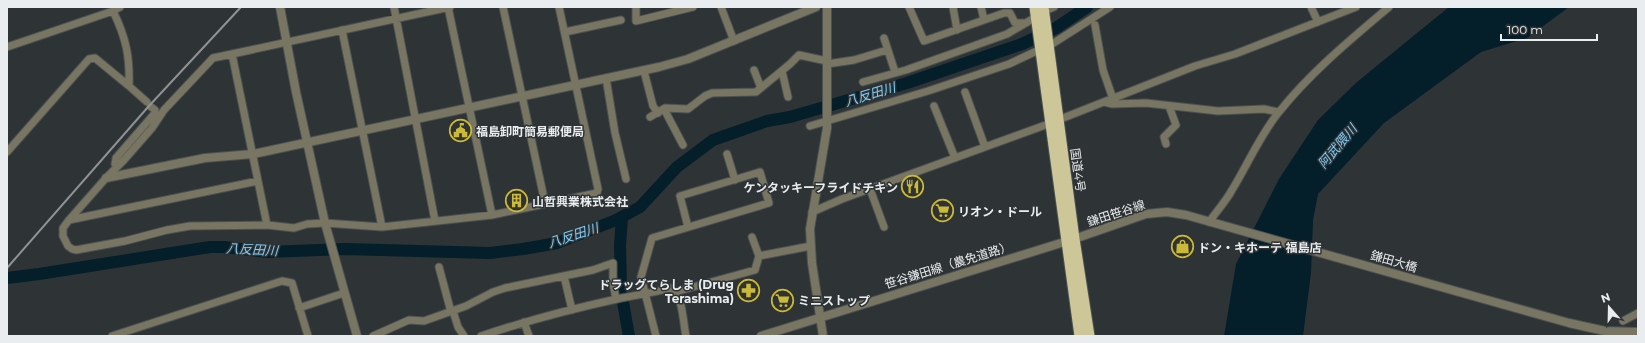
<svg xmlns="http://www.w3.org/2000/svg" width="1645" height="343" viewBox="0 0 1645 343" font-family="Montserrat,'Noto Sans JP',sans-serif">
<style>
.water{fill:#041e2a}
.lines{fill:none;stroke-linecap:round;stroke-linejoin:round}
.river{stroke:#041e2a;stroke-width:12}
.minor-casing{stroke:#4c5153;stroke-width:9}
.tertiary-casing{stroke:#4c5153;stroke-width:10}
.trunk-casing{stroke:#4c5153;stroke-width:13}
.minor{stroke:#787662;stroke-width:7}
.tertiary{stroke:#787662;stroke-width:8}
.trunk{stroke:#ccc698;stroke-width:11}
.rail{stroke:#8e9294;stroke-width:2}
.labels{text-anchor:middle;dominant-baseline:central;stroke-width:3;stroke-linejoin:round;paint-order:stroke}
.poi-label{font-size:12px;font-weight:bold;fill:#eaedef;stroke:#2e3335;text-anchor:start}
.street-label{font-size:12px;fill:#eaedef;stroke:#2e3335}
.water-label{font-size:13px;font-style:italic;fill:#81cef8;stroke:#2e3335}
</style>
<rect width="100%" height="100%" fill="#2e3335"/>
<path class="water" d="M1449 7H1569L1527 38 1481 52 1384 123 1318 194 1313 220 1311 273 1303 336H1224L1236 264 1279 179 1318 120 1357 82Z"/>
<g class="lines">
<path class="river" d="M622 218 620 245 621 291 629 336
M7 278 39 274 210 247H224L267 252 345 249 490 253 523 249 557 243 616 220 640 207 677 167 713 140 767 121 790 117 907 83 1022 44 1056 28 1087 7"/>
<defs>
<path id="minor" d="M394 7 435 221
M448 7 492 215
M503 7 545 203
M636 7V21L693 7
M721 7 734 41
M909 7 924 41 1004 13H1010L1015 23H1026
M953 7 957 30
M981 7 984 20
M1311 7 1318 22
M1044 11 1054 7
M1095 25 1103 70 1113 99
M342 30 382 227
M565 32 621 20
M884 38 895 72
M1049 46 1110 7
M7 47 113 11 120 7
M232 54 213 58 164 110 152 128 124 160 106 178 69 220 63 228V236L68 246 72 249 76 250 125 241 167 230 190 226 267 225 294 228 307 224 325 223 382 227 492 215 597 193 598 189 559 7
M827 64 854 60 887 50
M754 70 761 88
M644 71 653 106 658 113
M782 71 788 97
M606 78 615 133 626 179
M863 82 906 70 1007 34 1036 17
M129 86 147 102
M965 92 985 147
M1104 102 1112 104 1146 103 1218 111 1264 109 1278 112
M934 106 955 158
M664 109 683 145
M650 117 665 108 688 109 705 96 712 93 756 92 790 64 799 55 827 61
M1058 120 1195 66 1235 54 1356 7
M810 126 928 91 1009 64 1041 49
M1166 144 1164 137 1176 125 1169 106
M7 152 89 59 95 58 129 86C130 56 126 38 113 11
M727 154 735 180
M117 167 115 164 116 158 155 113V110L151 107
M870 189 884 227
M812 212 842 199 1051 123
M69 220 258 181
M1209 222C1217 211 1226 201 1232 190 1248 164 1260 135 1279 112 1311 72 1350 40 1389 7
M267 225 232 54 450 7
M752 237 759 256
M439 267 451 312
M564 276 572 310
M675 292 755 270 759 256 811 246
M299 308 344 293
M453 311 458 327 464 336
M1623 321 1638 313
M524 322 529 336
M112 336 282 281 292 283 308 336
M373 336 409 320 424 321 466 306 493 292 505 288 593 270 613 263V283L616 299
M481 336C526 321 571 309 617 299 635 295 653 293 671 288 683 295 683 323 686 336
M656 336 641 277 652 238 769 203 760 172 680 196 688 227"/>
<path id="tertiary" d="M280 7 296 92 325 223 357 336
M106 178 205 158 253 154 659 67 688 59 816 7
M761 336 1074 239 1146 214 1167 212 1186 215 1569 323 1605 331 1638 332
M823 336 812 263 810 229 827 128V7"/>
<path id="trunk" d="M1035 7 1080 336
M1043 7 1074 239 1089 336"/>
</defs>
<use href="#minor" class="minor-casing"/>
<use href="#tertiary" class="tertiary-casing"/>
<use href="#trunk" class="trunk-casing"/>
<use href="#minor" class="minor"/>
<use href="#tertiary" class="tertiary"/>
<use href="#trunk" class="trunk"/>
<path class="rail" d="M7 268 148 107 241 7"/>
</g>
<defs>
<symbol id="civic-ring" viewBox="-11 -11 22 22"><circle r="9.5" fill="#2e3335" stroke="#ccb938" stroke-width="1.5"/><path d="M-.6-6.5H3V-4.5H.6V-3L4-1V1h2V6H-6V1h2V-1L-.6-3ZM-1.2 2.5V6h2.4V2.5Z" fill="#ccb938"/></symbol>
<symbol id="restaurant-ring" viewBox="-11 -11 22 22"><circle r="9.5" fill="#2e3335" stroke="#ccb938" stroke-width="1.5"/><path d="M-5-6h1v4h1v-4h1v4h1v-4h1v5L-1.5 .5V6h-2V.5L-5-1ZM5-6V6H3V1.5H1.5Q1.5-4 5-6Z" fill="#ccb938"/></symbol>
<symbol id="building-ring" viewBox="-11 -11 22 22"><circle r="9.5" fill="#2e3335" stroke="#ccb938" stroke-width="1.5"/><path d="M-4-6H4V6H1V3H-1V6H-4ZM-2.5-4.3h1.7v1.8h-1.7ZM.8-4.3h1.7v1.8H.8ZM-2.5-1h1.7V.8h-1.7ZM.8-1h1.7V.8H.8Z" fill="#ccb938"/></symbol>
<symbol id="supermarket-ring" viewBox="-11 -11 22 22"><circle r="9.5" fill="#2e3335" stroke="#ccb938" stroke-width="1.5"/><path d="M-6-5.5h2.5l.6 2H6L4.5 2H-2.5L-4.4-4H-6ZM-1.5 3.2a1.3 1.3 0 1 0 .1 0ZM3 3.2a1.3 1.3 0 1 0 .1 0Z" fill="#ccb938"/></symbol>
<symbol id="shop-ring" viewBox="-11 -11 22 22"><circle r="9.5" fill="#2e3335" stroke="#ccb938" stroke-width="1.5"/><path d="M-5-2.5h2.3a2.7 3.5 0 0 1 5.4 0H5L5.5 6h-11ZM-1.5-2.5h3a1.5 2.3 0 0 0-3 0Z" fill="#ccb938"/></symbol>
<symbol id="pharmacy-ring" viewBox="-11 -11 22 22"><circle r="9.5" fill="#2e3335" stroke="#ccb938" stroke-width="1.5"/><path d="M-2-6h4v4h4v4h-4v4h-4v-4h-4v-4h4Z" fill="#ccb938"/></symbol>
</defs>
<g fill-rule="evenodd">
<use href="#civic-ring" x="448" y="118" width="25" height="25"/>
<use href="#restaurant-ring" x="900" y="174" width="25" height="25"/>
<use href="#building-ring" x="504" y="188" width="25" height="25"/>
<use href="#supermarket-ring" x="930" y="198" width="25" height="25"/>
<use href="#shop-ring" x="1170" y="234" width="25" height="25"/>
<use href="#pharmacy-ring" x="736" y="278" width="25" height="25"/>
<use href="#supermarket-ring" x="770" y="288" width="25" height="25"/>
</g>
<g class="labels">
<g class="poi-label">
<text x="476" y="131">福島卸町簡易郵便局</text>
<text x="898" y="187" text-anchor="end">ケンタッキーフライドチキン</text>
<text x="532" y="201">山哲興業株式会社</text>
<text x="958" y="211">リオン・ドール</text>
<text x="1198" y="247">ドン・キホーテ 福島店</text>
<text x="734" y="284" text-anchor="end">ドラッグてらしま (Drug<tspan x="734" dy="14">Terashima)</tspan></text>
<text x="798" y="300">ミニストップ</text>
</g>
<g class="street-label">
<text transform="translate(1078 170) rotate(82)">国道4号</text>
<text transform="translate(1116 213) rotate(-18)">鎌田笹谷線</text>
<text transform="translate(1394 261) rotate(16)">鎌田大橋</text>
<text transform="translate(948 265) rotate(-17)">笹谷鎌田線（農免道路）</text>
</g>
<g class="water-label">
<text transform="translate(870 94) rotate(-17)">八反田川</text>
<text transform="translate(1337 146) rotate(-50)">阿武隈川</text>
<text transform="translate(573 235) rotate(-18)">八反田川</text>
<text transform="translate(252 249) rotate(3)">八反田川</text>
</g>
</g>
<rect width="1645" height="343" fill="none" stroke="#eaedef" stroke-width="16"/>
<g transform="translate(1609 307) rotate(340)" stroke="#2e3335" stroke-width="3" paint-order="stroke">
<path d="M0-3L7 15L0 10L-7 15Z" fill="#eaedef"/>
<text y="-6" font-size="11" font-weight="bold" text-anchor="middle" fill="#eaedef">N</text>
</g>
<path d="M1501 34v6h96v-6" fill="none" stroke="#eaedef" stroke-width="2"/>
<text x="1507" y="34" font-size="12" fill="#eaedef" stroke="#2e3335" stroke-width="3" paint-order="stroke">100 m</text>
</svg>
